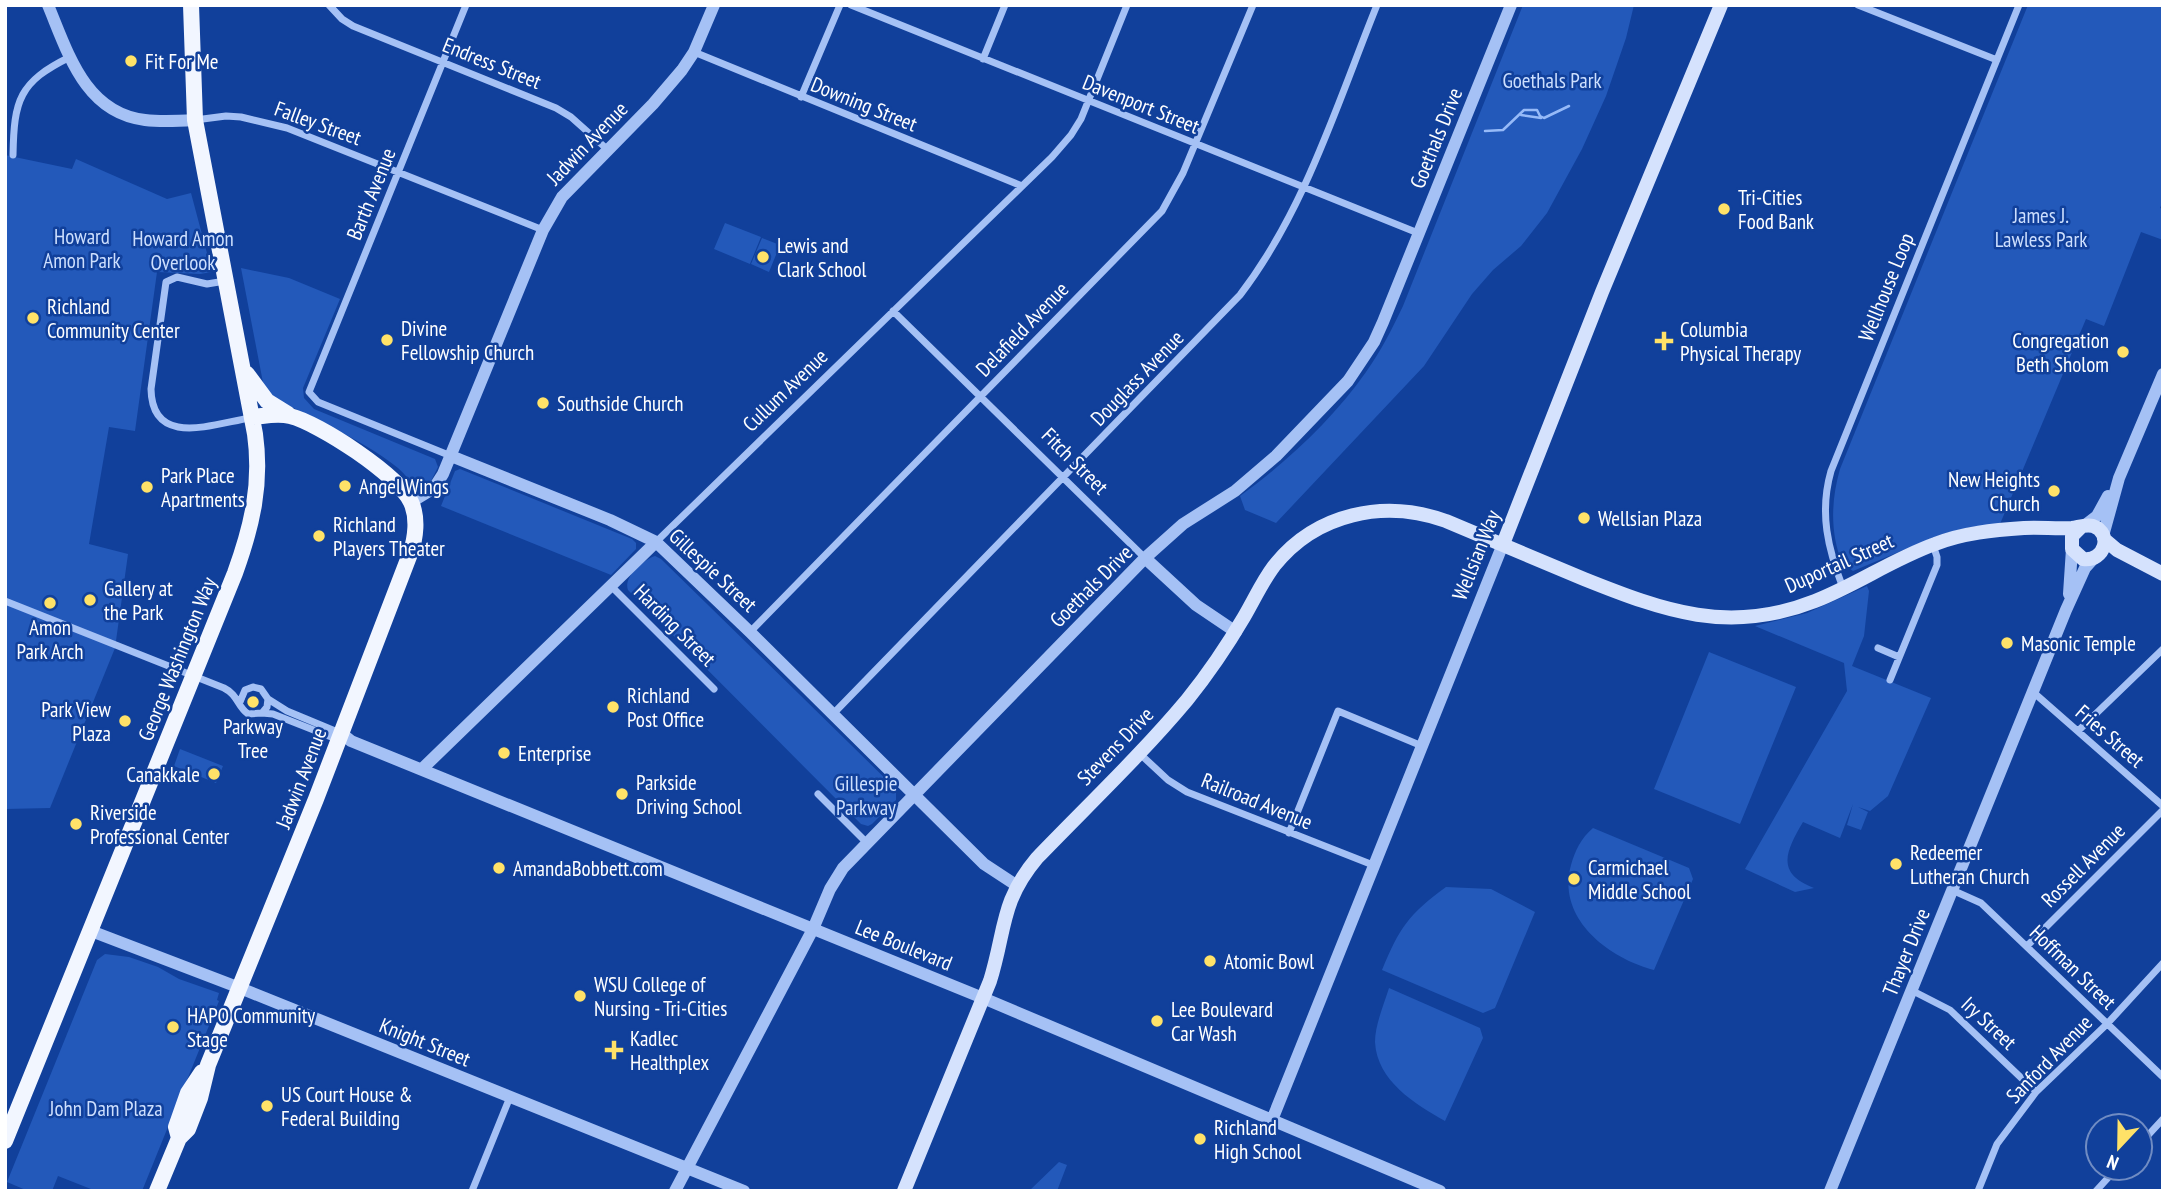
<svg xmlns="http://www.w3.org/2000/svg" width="2168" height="1196" viewBox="0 0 2168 1196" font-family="'PT Sans Narrow',sans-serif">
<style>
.green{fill:#2359ba}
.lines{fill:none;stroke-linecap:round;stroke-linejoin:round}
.stream{stroke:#96baf8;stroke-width:2.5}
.minor{stroke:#a5c1f5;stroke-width:7}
.tertiary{stroke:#a5c1f5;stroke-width:12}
.secondary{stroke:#d5e2fd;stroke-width:14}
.primary{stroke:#f2f6ff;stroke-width:16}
.poi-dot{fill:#ffe268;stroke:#11409b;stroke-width:2.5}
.labels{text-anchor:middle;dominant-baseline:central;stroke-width:5;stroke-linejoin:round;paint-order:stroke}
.poi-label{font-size:21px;fill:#fff;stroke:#11409b;text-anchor:start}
.street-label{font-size:21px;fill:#fff;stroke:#11409b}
.park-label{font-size:21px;fill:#cddffe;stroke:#11409b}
</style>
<rect width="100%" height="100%" fill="#11409b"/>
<path class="green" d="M1523 5H1634L1626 38 1606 96 1582 149 1547 213 1521 246 1493 270 1472 294 1424 366 1276 523 1245 510 1240 496C1287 462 1333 419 1366 372 1381 351 1392 329 1403 306Z
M2028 5H2163V201L2160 208 2163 209V240L2141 232 2104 326 2086 319 2000 524 1971 527 1942 534 1853 571 1842 563C1830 532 1831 501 1840 469Z
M5 155 72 169 76 159 167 199 191 193 212 272 200 274 157 272 135 431 109 427 89 544 128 554 115 648 50 808 5 809Z
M725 223 761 237 750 264 714 249Z
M762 238 780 245 769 272 751 264Z
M241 268 289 278 340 299 303 388 304 398 314 409 435 459 438 467 430 483 422 489 416 488C410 481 405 474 398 468 359 437 308 417 265 393Z
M460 469 632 539 636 543V549L611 575 441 506 455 471Z
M655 556 661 559 896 789V800L872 824 868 826 861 824 628 590C623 577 643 560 655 556Z
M1867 586 1869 591 1864 636 1852 666 1931 698 1888 796 1870 811 1858 807 1868 812 1861 830 1847 825 1853 804 1840 838 1803 822C1786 851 1775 873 1814 888L1795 892 1745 869 1847 691 1844 663 1755 626 1807 613Z
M1709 652 1796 687 1740 824 1654 789Z
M180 749 223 766 216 783 174 766Z
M1593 828 1689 868 1693 879 1654 970C1609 958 1556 919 1571 865 1575 851 1581 838 1593 828Z
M1446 887 1491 889 1535 912 1495 1008 1483 1013 1382 970C1400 927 1408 915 1446 887Z
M105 954 129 957 158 967 179 979 219 993 217 1000 219 1001 142 1191H96L58 1176 52 1191H28L7 1182 97 960Z
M1389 988 1480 1028 1483 1038 1445 1121C1415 1104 1377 1081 1375 1042 1375 1025 1384 1004 1389 988Z
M1059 1162 1067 1165 1057 1191H1029Z"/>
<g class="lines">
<path class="stream" d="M1521 115 1541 118
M1485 131 1503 130 1524 110H1537L1540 116 1544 118 1569 106"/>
<path class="minor" d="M329 5 342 19 353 26 556 108 571 117 608 150
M851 5 1418 233
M1858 5 1997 60
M694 52 1022 186
M983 59 1005 5
M801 97 840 5
M195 120 226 116 241 117 287 128 543 230
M13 155C14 100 19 82 70 57
M225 281 207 284 177 277 166 282 151 389C152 448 213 424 250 418
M893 311 1145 558
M451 456 318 402 309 392 466 5
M656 542 1052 157 1071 135 1081 119 1127 5
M610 585 714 689
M1843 588C1828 549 1819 513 1831 471L2019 5
M5 601 224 688C238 695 237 706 248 714L262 713 267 707 268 699 261 689 253 687 245 690 240 702
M750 632 1162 211 1183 173 1253 5
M1878 648 1899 657
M1890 680 1937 565V557L1933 545
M2033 692 2163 806
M268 699 287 711 340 733
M262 713 273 714 339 740
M833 714 1240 295C1305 210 1337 104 1377 5
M2078 731 2163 649
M1139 753 1168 780 1187 792 1373 865
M818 794 866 842
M1289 833 1338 711 1422 746
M1952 890 1981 903 2163 1077
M2027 946 2163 810
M1911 990 1950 1010 2036 1092
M2140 1144 2163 1119
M472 1191 510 1097
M1978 1191 1997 1144 2036 1092 2107 1024 2163 963
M2096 1191 2117 1168"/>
<path class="tertiary" d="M48 5C68 53 85 113 145 120 162 122 178 121 195 120
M451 456 610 520 656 542 750 632 984 864 1016 885
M411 502 434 488 443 474 543 230 562 197 653 104 682 70 694 52 714 5
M2084 526 2097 516 2108 496
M2103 536 2119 478 2163 374
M1145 558 1196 605 1236 632
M2069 594 2072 549
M341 733 351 741 983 998 1440 1191
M422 769 656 542
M91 931 240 988 744 1191
M1272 1120 1503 544
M675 1191 813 929 830 889 843 868 1145 558 1183 524 1235 491 1276 456 1348 381 1374 342 1383 322 1511 5
M1830 1191 2066 610 2085 568 2094 558"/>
<path class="secondary" d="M2104 539 2117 550 2163 574
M1503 544 1602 292 1721 5
M904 1191 990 981C1006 930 1000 902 1037 858 1087 806 1141 755 1187 700 1208 674 1227 646 1244 617 1254 600 1262 582 1274 566 1316 513 1384 499 1446 521 1492 540 1538 560 1584 579 1664 611 1729 635 1815 601 1856 585 1893 559 1935 544 1963 533 1994 530 2024 528 2040 527 2056 529 2072 528 2079 527 2086 524 2093 526 2113 533 2105 562 2083 559L2072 549V536L2081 527"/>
<path class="primary" d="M247 374 267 401 288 414
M179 1138 176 1127 188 1093 202 1072
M5 1141 235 573C252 526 262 484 255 434L195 120 191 5
M157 1191 179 1138 188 1129 200 1098 208 1065 316 799 410 554C416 538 418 517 411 502 398 475 319 423 290 416 277 413 265 416 252 417"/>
</g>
<g class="poi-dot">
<circle cx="131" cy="61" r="7"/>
<circle cx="1724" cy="209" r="7"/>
<circle cx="763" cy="257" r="7"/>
<circle cx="33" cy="318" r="7"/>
<circle cx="387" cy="340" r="7"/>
<path d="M1660.5 330.5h7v7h7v7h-7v7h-7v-7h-7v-7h7z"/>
<circle cx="2123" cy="352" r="7"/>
<circle cx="543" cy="403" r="7"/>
<circle cx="345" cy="486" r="7"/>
<circle cx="147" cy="487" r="7"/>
<circle cx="2054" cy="491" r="7"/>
<circle cx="1584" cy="518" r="7"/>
<circle cx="319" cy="536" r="7"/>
<circle cx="90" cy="600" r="7"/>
<circle cx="50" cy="603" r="7"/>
<circle cx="2007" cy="643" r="7"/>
<circle cx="253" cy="702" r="7"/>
<circle cx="613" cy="707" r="7"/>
<circle cx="125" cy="721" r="7"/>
<circle cx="504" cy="753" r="7"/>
<circle cx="214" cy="774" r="7"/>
<circle cx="622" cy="794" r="7"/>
<circle cx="76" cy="824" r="7"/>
<circle cx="1896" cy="864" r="7"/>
<circle cx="499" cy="868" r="7"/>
<circle cx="1574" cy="879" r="7"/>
<circle cx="1210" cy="961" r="7"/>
<circle cx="580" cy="996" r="7"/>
<circle cx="1157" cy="1021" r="7"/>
<circle cx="173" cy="1027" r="7"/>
<path d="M610.5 1039.5h7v7h7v7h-7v7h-7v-7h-7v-7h7z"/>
<circle cx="267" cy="1106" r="7"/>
<circle cx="1200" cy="1139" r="7"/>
</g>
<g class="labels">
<g class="poi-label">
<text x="145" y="61">Fit For Me</text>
<text x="1738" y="197">Tri-Cities<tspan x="1738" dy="24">Food Bank</tspan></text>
<text x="777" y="245">Lewis and<tspan x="777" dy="24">Clark School</tspan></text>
<text x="47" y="306">Richland<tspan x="47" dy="24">Community Center</tspan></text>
<text x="401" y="328">Divine<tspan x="401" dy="24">Fellowship Church</tspan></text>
<text x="1680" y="329">Columbia<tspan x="1680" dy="24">Physical Therapy</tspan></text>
<text x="2109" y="340" text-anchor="end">Congregation<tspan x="2109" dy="24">Beth Sholom</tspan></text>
<text x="557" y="403">Southside Church</text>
<text x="161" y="475">Park Place<tspan x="161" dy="24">Apartments</tspan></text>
<text x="2040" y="479" text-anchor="end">New Heights<tspan x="2040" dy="24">Church</tspan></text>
<text x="359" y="486">Angel Wings</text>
<text x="1598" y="518">Wellsian Plaza</text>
<text x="333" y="524">Richland<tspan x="333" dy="24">Players Theater</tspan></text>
<text x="104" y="588">Gallery at<tspan x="104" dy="24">the Park</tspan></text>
<text x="50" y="627" text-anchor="middle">Amon<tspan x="50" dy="24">Park Arch</tspan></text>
<text x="2021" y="643">Masonic Temple</text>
<text x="627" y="695">Richland<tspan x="627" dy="24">Post Office</tspan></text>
<text x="111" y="709" text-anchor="end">Park View<tspan x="111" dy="24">Plaza</tspan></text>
<text x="253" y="726" text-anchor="middle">Parkway<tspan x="253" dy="24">Tree</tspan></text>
<text x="518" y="753">Enterprise</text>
<text x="200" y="774" text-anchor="end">Canakkale</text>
<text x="636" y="782">Parkside<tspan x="636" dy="24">Driving School</tspan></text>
<text x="90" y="812">Riverside<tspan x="90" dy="24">Professional Center</tspan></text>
<text x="1910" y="852">Redeemer<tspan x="1910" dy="24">Lutheran Church</tspan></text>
<text x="1588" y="867">Carmichael<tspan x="1588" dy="24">Middle School</tspan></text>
<text x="513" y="868">AmandaBobbett.com</text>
<text x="1224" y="961">Atomic Bowl</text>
<text x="594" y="984">WSU College of<tspan x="594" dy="24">Nursing - Tri-Cities</tspan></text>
<text x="1171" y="1009">Lee Boulevard<tspan x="1171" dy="24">Car Wash</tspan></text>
<text x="187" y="1015">HAPO Community<tspan x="187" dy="24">Stage</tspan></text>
<text x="630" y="1038">Kadlec<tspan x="630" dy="24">Healthplex</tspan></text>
<text x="281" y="1094">US Court House &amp;<tspan x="281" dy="24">Federal Building</tspan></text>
<text x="1214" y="1127">Richland<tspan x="1214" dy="24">High School</tspan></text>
</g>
<g class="street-label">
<text transform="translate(492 63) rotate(22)">Endress Street</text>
<text transform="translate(864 104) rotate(22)">Downing Street</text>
<text transform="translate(1141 104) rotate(22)">Davenport Street</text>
<text transform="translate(318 123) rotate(20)">Falley Street</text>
<text transform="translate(1436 138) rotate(-68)">Goethals Drive</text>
<text transform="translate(587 143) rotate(-46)">Jadwin Avenue</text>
<text transform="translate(371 194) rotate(-68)">Barth Avenue</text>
<text transform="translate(1886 287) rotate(-68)">Wellhouse Loop</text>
<text transform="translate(1022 329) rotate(-46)">Delafield Avenue</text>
<text transform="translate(1137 378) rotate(-46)">Douglass Avenue</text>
<text transform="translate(785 390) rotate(-44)">Cullum Avenue</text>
<text transform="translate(1075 461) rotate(45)">Fitch Street</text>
<text transform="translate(1476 555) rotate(-68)">Wellsian Way</text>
<text transform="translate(1839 563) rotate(-24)">Duportail Street</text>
<text transform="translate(713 570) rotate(43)">Gillespie Street</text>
<text transform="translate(1091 586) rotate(-45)">Goethals Drive</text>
<text transform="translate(675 625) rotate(45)">Harding Street</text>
<text transform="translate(177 659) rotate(-68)">George Washington Way</text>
<text transform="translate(2110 736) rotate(41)">Fries Street</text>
<text transform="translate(1115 746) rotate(-46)">Stevens Drive</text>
<text transform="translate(301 778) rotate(-69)">Jadwin Avenue</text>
<text transform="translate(1257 801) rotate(22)">Railroad Avenue</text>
<text transform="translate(2083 865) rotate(-45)">Rossell Avenue</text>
<text transform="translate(904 945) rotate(22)">Lee Boulevard</text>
<text transform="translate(1906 952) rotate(-68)">Thayer Drive</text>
<text transform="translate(2073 967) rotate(44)">Hoffman Street</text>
<text transform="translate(1989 1023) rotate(43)">Iry Street</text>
<text transform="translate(425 1042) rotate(22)">Knight Street</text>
<text transform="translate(2049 1059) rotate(-46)">Sanford Avenue</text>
</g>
<g class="park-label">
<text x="1552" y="80">Goethals Park</text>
<text x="2041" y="215">James J.<tspan x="2041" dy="24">Lawless Park</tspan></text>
<text x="82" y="236">Howard<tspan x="82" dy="24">Amon Park</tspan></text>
<text x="183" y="238">Howard Amon<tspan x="183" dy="24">Overlook</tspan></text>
<text x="866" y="783">Gillespie<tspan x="866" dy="24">Parkway</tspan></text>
<text x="106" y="1108">John Dam Plaza</text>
</g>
</g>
<rect width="2168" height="1196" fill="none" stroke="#ffffff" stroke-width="14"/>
<g transform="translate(2119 1147) rotate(202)"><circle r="33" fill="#11409b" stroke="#708cc3" stroke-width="2"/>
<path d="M0-5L12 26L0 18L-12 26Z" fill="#ffe268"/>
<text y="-10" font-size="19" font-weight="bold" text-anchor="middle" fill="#ffffff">N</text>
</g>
</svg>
